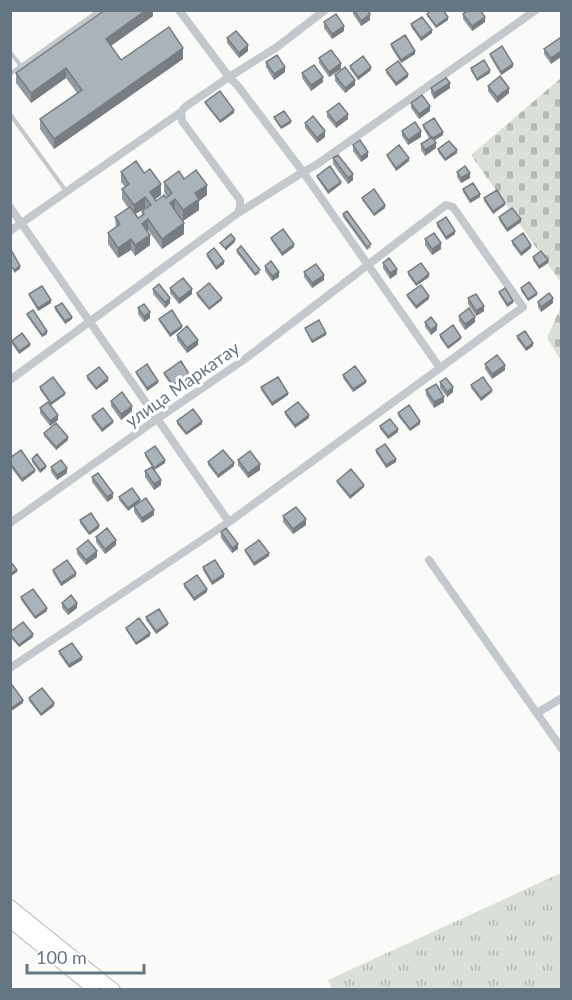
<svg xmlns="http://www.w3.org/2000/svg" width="572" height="1000" viewBox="0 0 572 1000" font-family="Lato,sans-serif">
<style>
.cemetery{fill:url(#cemetery-stones)}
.park{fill:url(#park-tufts)}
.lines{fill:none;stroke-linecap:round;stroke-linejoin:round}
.primary-casing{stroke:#b5babe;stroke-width:14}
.service{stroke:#c3c8cc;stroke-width:4}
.minor{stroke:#c3c8cc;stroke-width:8}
.primary{stroke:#fff;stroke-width:12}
.wall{fill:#929a9f;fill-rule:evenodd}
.shaded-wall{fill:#777d82}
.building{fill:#aab3b9;stroke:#777d82;stroke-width:1.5}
.labels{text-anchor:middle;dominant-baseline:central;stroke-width:6;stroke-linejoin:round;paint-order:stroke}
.street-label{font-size:18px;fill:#657683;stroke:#fff}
</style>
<defs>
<pattern id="cemetery-stones" width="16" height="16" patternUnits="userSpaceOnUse" patternTransform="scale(1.5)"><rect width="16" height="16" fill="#dadfd7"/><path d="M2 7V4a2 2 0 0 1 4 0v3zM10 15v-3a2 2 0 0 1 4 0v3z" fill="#b4b9b4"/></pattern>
<pattern id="park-tufts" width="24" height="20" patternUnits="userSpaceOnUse" patternTransform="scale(1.5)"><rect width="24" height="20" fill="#dadfd7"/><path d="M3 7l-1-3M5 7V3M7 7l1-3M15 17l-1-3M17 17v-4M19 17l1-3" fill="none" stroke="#b4b9b4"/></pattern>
</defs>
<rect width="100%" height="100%" fill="#fafaf8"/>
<path class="cemetery" d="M561 78V283L471 155Z
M561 306V361L547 338Z"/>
<path class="park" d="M561 873V989H332L328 980Z"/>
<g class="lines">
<defs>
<path id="primary" d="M10 906 114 990
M10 921 95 990"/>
</defs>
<use href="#primary" class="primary-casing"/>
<path class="service" d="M10 52 21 66
M10 74 100 10
M10 114 66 191"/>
<path class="minor" d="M179 10 229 77 277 47 325 10
M10 207 229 522
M10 231 181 112
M10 380 238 213 240 207V200L182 121 181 112 185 107 229 77 238 86 303 172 316 165 536 10
M10 523 157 419 245 359 446 205 453 207 523 307 440 368
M429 560 562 749
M10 668 229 522 440 368 303 172 238 213
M537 713 562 698"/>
<use href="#primary" class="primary"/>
</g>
<path class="wall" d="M153 10V16L111 46 121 60 183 59 54 149 40 129V119L77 93 66 78 31 103 16 83V73Z
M353 10H367L370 20 361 26 353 14Z
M427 14 448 20 436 28 427 16Z
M463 14 485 22 472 31 463 19Z
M324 22 344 31 332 39 324 28Z
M411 24 432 33 421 41 411 27Z
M227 38 248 51 239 58 227 43Z
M560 38 551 64 544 54V49Z
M391 44 415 54 401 63 391 47Z
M490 54 513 67 501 75 490 56Z
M319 58 341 69 329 77 319 63Z
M266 62 285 72 274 80 266 67Z
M350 66 371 70 358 80 350 69Z
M471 68 490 73 477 81 471 71Z
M386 70 408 77 396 86 386 73Z
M302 73 323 82 311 91 302 78Z
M335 75 355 85 345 93 335 81Z
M488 86 509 93 497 103 488 91Z
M431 88H450L434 99 431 93Z
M205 102 234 113 220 123 205 104Z
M411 103 430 111 419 119 411 108Z
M327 112 348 119 336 128 327 117Z
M274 117 291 123 281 129 274 119Z
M305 123 325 137 317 143 305 128Z
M423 125 443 135 434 140 436 148 425 156 421 150V144L429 138 423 128Z
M402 131 421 137 408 145 402 136Z
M353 145 368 157 361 162 353 151Z
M438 149 457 153 445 161 438 152Z
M387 155 409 161 396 171 387 157Z
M333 158 353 180 348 184 333 164Z
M121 172 161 195 154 199 156 201 167 197 164 192V182L184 179 207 195 199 201V210L183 221 175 209V210L184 234 162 249 148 230 147 231 150 245 135 256 131 250 118 258 108 244V233L116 228 115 217 128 208 122 199V189L125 187 121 182ZM145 208 146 209 142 211V215L138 218 135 214Z
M457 172 470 178 461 183 457 177Z
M317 176 341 184 328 194 317 178Z
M463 189 480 197 470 203 463 192Z
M362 198 385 208 374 216 362 200Z
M484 198 505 205 493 214 484 201Z
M343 214 371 247 367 250 343 217Z
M499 217 521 222 507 232 499 220Z
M437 223 455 234 446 240 437 226Z
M271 238 294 247 282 256 271 240Z
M425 239 441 249 432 255 425 245Z
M512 241 531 248 521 256 512 244Z
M237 250 260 273 255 276 237 253Z
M207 254 224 264 216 270 207 257Z
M533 257 548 263 539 269 533 260Z
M383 263 397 274 390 279 383 268Z
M265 266 279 277 272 281 265 271Z
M304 272 324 280 312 288 304 277Z
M408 272 429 277 416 286 408 275Z
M170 288 192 294 179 304 170 293Z
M521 288 537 295 528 301 521 291Z
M153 289 170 303 165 308 153 294Z
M499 292 513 303 507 307 499 294Z
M197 293 222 300 209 310 197 296Z
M29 294 51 303 38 311 29 296Z
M407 295 429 299 416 309 407 297Z
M468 298 484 311 476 316 468 304Z
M538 302 553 303 541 312 538 307Z
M55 307 72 319 65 324 55 310Z
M138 308 150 318 144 322 138 314Z
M27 314 47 334 42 337 27 316Z
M459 316 475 322 465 330 459 321Z
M159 319 182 328 170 337 159 321Z
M425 322 437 330 431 335 425 327Z
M305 328 326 335 312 343 305 330Z
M177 335 198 345 187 353 177 340Z
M440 335 461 339 448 349 440 338Z
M517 336 533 346 526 351 517 339Z
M12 341 30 346 19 354 12 344Z
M485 364 505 370 492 379 485 369Z
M136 372 158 383 147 391 136 374Z
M164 373 189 376 173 388 164 375Z
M343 375 366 383 353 392 343 378Z
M87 376 108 381 96 390 87 379Z
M440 382 453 392 447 397 440 388Z
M471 385 492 392 481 401 471 388Z
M40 387 65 395 51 405 40 390Z
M261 387 288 395 272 406 261 390Z
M426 390 444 402 434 408 426 395Z
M111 401 132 411 121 420 111 406Z
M40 408 58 420 50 426 40 413Z
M285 412 309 418 295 428 285 415Z
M398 413 420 424 410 431 398 416Z
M92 416 113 423 102 432 92 419Z
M177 421 202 424 186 435 177 424Z
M380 426 398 432 388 439 380 429Z
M44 433 68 440 56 450 44 436Z
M376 450 396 462 386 468 376 453Z
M145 453 165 463 154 470 145 456Z
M10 458 35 472 22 482 10 466Z
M32 459 46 468 40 473 32 462Z
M238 460 260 470 248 478 238 465Z
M208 462 234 466 218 478 208 465Z
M51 467 67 473 57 480 51 472Z
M145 471 161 485 154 490 145 477Z
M92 477 113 498 107 502 92 482Z
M337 481 364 487 350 499 337 483Z
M119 497 140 501 128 511 119 500Z
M134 506 154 515 142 523 134 512Z
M283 516 306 525 293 534 283 522Z
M80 520 99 528 89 535 80 523Z
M221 532 238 549 232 553 221 538Z
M96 537 116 545 105 554 96 542Z
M77 549 97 557 86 565 77 554Z
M245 550 269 556 254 566 245 552Z
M203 567 224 577 212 585 203 570Z
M53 570 76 576 61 586 53 573Z
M184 584 207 592 194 601 184 587Z
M21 597 47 611 35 619 21 600Z
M62 603 77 608 68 615 62 608Z
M146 617 168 625 156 634 146 620Z
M126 628 150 636 136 645 126 630Z
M10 632 33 637 19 647 10 637Z
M59 651 82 660 69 668 59 654Z
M29 698 54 706 41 716 29 701Z"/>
<path class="shaded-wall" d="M146 10H153V16L106 49V39Z
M370 14V20L361 26V21Z
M448 17V20L436 28V26Z
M485 17V22L472 31V26Z
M344 26V31L332 39V34Z
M432 30V33L421 41V38Z
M248 45V51L239 58V53Z
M183 48V59L54 149V139Z
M415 51V54L401 63V60Z
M561 51V57L551 64V58Z
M341 63V69L329 77V72Z
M513 64V67L501 75V72Z
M285 67V72L274 80V74Z
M371 67V70L358 80V77Z
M66 68V78L31 103V93Z
M490 70V73L477 81V79Z
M408 74V77L396 86V83Z
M323 77V82L311 91V85Z
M355 80V85L345 93V88Z
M450 83V88L434 99V93Z
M509 88V93L497 103V97Z
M430 106V111L419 119V114Z
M234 110V113L220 123V121Z
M348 114V119L336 128V123Z
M291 121V123L281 129V127Z
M325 131V137L317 143V138Z
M421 131V137L408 145V140Z
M443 132V135L432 142V139Z
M436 143V148L425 156V150Z
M457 150V153L445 161V159Z
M368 152V157L361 162V157Z
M409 158V161L396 171V168Z
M470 173V178L461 183V178Z
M353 174V180L348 184V178Z
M341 182V184L328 194V191Z
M161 184V195L150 203V192Z
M207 185V195L199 201V210L183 221V210L195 193Z
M480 194V197L470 203V200Z
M145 197V208L134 215V205Z
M175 199V209L170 214V203Z
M505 203V205L493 214V211Z
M385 205V208L374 216V214Z
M148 219V230L142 234V224Z
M521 219V222L507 232V229Z
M184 223V234L162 249V239Z
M455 231V234L446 240V237Z
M150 235V245L135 256V245Z
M131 239V250L118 258V248Z
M235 239V242L225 251V248Z
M441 243V249L432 255V249Z
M294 244V247L282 256V253Z
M531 245V248L521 256V253Z
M548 260V263L539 269V266Z
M224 261V264L216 270V267Z
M20 266V269L14 273V270Z
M397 269V274L390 279V273Z
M279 272V277L272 281V276Z
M429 274V277L416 286V284Z
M324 275V280L312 288V283Z
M192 289V294L179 304V299Z
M537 293V295L528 301V299Z
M429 296V299L416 309V306Z
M170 298V303L165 308V302Z
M222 298V300L209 310V308Z
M553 298V303L541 312V307Z
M51 300V303L38 311V308Z
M513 301V303L507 307V304Z
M484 306V311L476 316V311Z
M150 312V318L144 322V316Z
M72 317V319L65 324V321Z
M475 317V322L465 330V324Z
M437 325V330L431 335V330Z
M182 326V328L170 337V334Z
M47 331V334L42 337V335Z
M326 333V335L312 343V341Z
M461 337V339L448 349V347Z
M198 340V345L187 353V348Z
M533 343V346L526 351V348Z
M30 344V346L19 354V351Z
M505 365V370L492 379V374Z
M189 374V376L173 388V385Z
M108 378V381L96 390V388Z
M158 381V383L147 391V388Z
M366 381V383L353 392V389Z
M453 387V392L447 397V392Z
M492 390V392L481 401V398Z
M65 393V395L51 405V403Z
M288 393V395L272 406V403Z
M444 397V402L434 408V402Z
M132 406V411L121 420V414Z
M58 415V420L50 426V421Z
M309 415V418L295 428V425Z
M113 421V423L102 432V429Z
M202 421V424L186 435V433Z
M420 421V424L410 431V429Z
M398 429V432L388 439V436Z
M68 437V440L56 450V447Z
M396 459V462L386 468V465Z
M165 460V463L154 470V468Z
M234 463V466L218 478V475Z
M260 464V470L248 478V473Z
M46 466V468L40 473V470Z
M67 468V473L57 480V475Z
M35 470V472L22 482V479Z
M161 480V485L154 490V484Z
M364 485V487L350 499V496Z
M113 493V498L107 502V497Z
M140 499V501L128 511V508Z
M154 510V515L142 523V518Z
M306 519V525L293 534V529Z
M99 525V528L89 535V533Z
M116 540V545L105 554V549Z
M238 544V549L232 553V548Z
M97 551V557L86 565V560Z
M269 553V556L254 566V563Z
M17 570V572L10 577V574Z
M76 573V576L61 586V583Z
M224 574V577L212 585V582Z
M207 589V592L194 601V598Z
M77 603V608L68 615V610Z
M47 608V611L35 619V617Z
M168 623V625L156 634V631Z
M150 633V636L136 645V643Z
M33 634V637L19 647V645Z
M82 657V660L69 668V665Z
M23 700V703L10 712V709Z
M54 703V706L41 716V714Z"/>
<path class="building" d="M105 10H146L106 39 121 60 169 27 183 48 54 139 40 119 82 90 66 68 31 93 16 73Z
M354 10H367L370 14 361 21Z
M431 10H443L448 17 436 26 427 14Z
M468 10H480L485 17 472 26 463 14Z
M336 14 344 26 332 34 324 22Z
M422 17 432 30 421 38 411 24Z
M236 31 248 45 239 53 227 38Z
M405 35 415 51 401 60 391 44Z
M560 38 561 39V51L551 58 544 49Z
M502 46 513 64 501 72 490 54Z
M331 50 341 63 329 72 319 58Z
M277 55 285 67 274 74 266 62Z
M363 56 371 67 358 77 350 66Z
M484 60 490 70 477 79 471 68Z
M398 61 408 74 396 83 386 70Z
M314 65 323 77 311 85 302 73Z
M345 67 355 80 345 88 335 75Z
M500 76 509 88 497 97 488 86Z
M446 78 450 83 434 93 431 88Z
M220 91 234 110 220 121 205 102Z
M422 95 430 106 419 114 411 103Z
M339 103 348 114 336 123 327 112Z
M284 111 291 121 281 127 274 117Z
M313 116 325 131 317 138 305 123Z
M434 118 443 132 433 138 432 137H431L423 125Z
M415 122 421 131 408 140 402 131Z
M432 137 436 143 425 150 421 144Z
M360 140 368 152 361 157 353 145Z
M449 141 457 150 445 159 438 149Z
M399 145 409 158 396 168 387 155Z
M338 155 353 174 348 178 333 158Z
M136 161 144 173 150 169 161 184 150 192 156 201 164 195 166 198 172 193 164 182 179 171 184 179 196 170 207 185 195 193 199 199 183 210 175 199 170 203 184 223 162 239 148 219 142 224 150 235 135 245 131 239 118 248 108 233 120 224 115 217 130 207 138 218 144 214 142 211 151 205 145 197 134 205 122 189 129 184 121 172Z
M330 166 341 182 328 191 317 176Z
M465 166 470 173 461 178 457 172Z
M473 183 480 194 470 200 463 189Z
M374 189 385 205 374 214 362 198Z
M497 190 505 203 493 211 484 198Z
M512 208 521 219 507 229 499 217Z
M347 211 371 244 367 247 343 214Z
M446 217 455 231 446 237 437 223Z
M283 229 294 244 282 253 271 238Z
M434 233 441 243 432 249 425 239Z
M523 233 531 245 521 253 512 241Z
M231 234 235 239 225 248 220 243Z
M241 246 260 270 255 274 237 250Z
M10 248 20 266 14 270 10 265Z
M214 248 224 261 216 267 207 254Z
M541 251 548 260 539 266 533 257Z
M389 258 397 269 390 273 383 263Z
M271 261 279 272 272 276 265 266Z
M421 263 429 274 416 284 408 272Z
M316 264 324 275 312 283 304 272Z
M183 278 192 289 179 299 170 288Z
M529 282 537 293 528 299 521 288Z
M209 283 222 298 209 308 197 293Z
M159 284 170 298 165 302 153 289Z
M421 285 429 296 416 306 407 295Z
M42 286 51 300 38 308 29 294Z
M505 288 513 301 507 304 499 292Z
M549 293 553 298 541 307 538 302Z
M476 294 484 306 476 311 468 298Z
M62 303 72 317 65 321 55 307Z
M144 304 150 312 144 316 138 308Z
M469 308 475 317 465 324 459 316Z
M33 310 47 331 42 335 27 314Z
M172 310 182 326 170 334 159 319Z
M431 317 437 325 431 330 425 322Z
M319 320 326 333 312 341 305 328Z
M453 325 461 337 448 347 440 335Z
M187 326 198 340 187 348 177 335Z
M525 331 533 343 526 348 517 336Z
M22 333 30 344 19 351 12 341Z
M497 355 505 365 492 374 485 364Z
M181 361 189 374 173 385 164 373Z
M147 364 158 381 147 388 136 372Z
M355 366 366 381 353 389 343 375Z
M99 367 108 378 96 388 87 376Z
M53 377 65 393 51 403 40 387Z
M278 377 288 393 272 403 261 387Z
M483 377 492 390 481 398 471 385Z
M446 378 453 387 447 392 440 382Z
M436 384 444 397 434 402 426 390Z
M122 392 132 406 121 414 111 401Z
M48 402 58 415 50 421 40 408Z
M298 402 309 415 295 425 285 412Z
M409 405 420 421 410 429 398 413Z
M103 408 113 421 102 429 92 416Z
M193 409 202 421 186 433 177 421Z
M390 419 398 429 388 436 380 426Z
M56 423 68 437 56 447 44 433Z
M385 444 396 459 386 465 376 450Z
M155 446 165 460 154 468 145 453Z
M21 450 35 470 22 479 10 463V458Z
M223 450 234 463 218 475 208 462Z
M250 451 260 464 248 473 238 460Z
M37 454 46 466 40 470 32 459Z
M61 460 67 468 57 475 51 467Z
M152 467 161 480 154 484 145 471Z
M351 469 364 485 350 496 337 481Z
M98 473 113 493 107 497 92 477Z
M132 488 140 499 128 508 119 497Z
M146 498 154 510 142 518 134 506Z
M296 507 306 519 293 529 283 516Z
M91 513 99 525 89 533 80 520Z
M107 528 116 540 105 549 96 537Z
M226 528 238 544 232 548 221 532Z
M88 540 97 551 86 560 77 549Z
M259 540 269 553 254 563 245 550Z
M67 560 76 573 61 583 53 570Z
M215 560 224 574 212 582 203 567Z
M10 561 17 570 10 574Z
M197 575 207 589 194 598 184 584Z
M33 589 47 608 35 617 21 597Z
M71 595 77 603 68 610 62 603Z
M159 609 168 623 156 631 146 617Z
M139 618 150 633 136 643 126 628Z
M23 622 33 634 19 645 10 634V632Z
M72 643 82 657 69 665 59 651Z
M12 685 23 700 10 709V686Z
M42 688 54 703 41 714 29 698Z"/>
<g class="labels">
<g class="street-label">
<text transform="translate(182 384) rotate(-35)">улица Маркатау</text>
</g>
</g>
<rect width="572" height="1000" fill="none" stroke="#657683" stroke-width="24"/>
<path d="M27 964v9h117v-9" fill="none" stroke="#657683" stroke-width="3"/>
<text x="36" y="964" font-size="18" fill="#657683" stroke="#ffffff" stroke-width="4.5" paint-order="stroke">100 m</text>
</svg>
